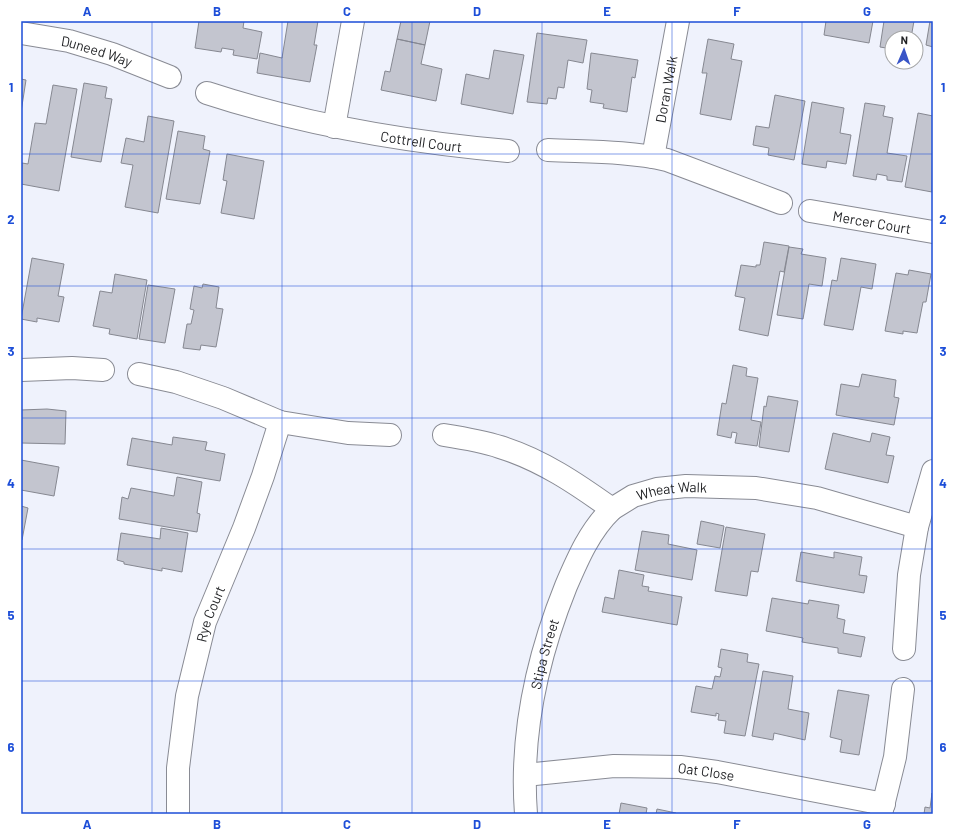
<svg xmlns="http://www.w3.org/2000/svg" width="954" height="835" viewBox="0 0 954 835" font-family="Barlow,sans-serif">
<style>
.building{fill:#c3c5cf;stroke:#868891}
.lines{fill:none;stroke-linecap:round;stroke-linejoin:round}
.minor-casing{stroke:#898b94;stroke-width:24}
.minor{stroke:#fff;stroke-width:22}
.grid{fill:none;stroke:#1d4ed8;stroke-width:1;stroke-opacity:0.55}
.labels{text-anchor:middle;dominant-baseline:central;stroke-width:3;stroke-linejoin:round;paint-order:stroke}
.street-label{font-size:14px;fill:#1f2023;stroke:#fff}
.neatline{fill:none;stroke:#1d4ed8;stroke-width:1.5}
.grid-label{font-size:13px;text-anchor:middle;font-weight:bold;fill:#1d4ed8}
</style>
<rect width="100%" height="100%" fill="#eff2fc"/>
<path class="building" d="M199 21H244L243 28 262 32 257 59 233 55 234 50 222 48 221 52 195 48Z
M288 21H318L314 45H317L310 82 257 73 260 53 282 58Z
M401 21H430L425 45 397 39Z
M826 21H873L869 43 824 35Z
M884 21H914L911 38H892V49L880 47Z
M930 21H933V47L926 45Z
M537 33 587 40 583 63 568 60 564 88 558 87 556 99 548 98 547 104 527 102Z
M397 39 425 45 421 64 442 69 436 101 381 90 385 71 390 72Z
M708 39 734 44 731 59 742 61 731 120 700 114 707 73H702Z
M494 50 524 55 513 114 461 104 466 74 489 79Z
M591 53 638 60 635 78 632 77 627 112 603 108 604 104 590 102 592 90 587 89Z
M21 79 26 80 21 112Z
M84 83 107 87 105 98 112 99 101 162 71 157Z
M53 85 77 89 59 191 21 184 22 163 28 164 35 123 46 124Z
M775 95 805 101 794 160 768 155 769 148 753 145 756 126 769 128Z
M812 102 844 108 840 133 851 135 846 164 827 161 826 168 802 164Z
M865 103 885 106 883 116 893 118 887 153 907 156 902 182 887 180V176L877 174 876 180 853 176Z
M918 113 933 116 932 192 905 187Z
M148 116 174 121 158 213 125 207 133 165 121 163 126 138 144 142Z
M178 131 205 136 203 149 210 151 200 204 166 199Z
M227 154 264 161 254 219 221 213 227 181 223 180Z
M764 242 789 246 784 272 780 271 768 336 739 330 745 298 735 296 741 265 756 267V265H760Z
M789 247 803 249 801 254 826 258 822 286 809 284 803 319 777 315Z
M32 258 64 264 58 296 64 297 59 322 37 318V322L21 319Z
M841 258 876 264 872 289 861 287 853 330 824 325 832 280 837 281Z
M909 270 931 274 926 302H923L917 333 903 331V334L885 331 896 273 908 275Z
M115 274 147 280 137 339 109 334 110 329 93 326 100 291 112 293Z
M203 284 219 287 216 308 223 309 216 347 201 345 200 350 183 348 187 324H191L194 310 190 309 194 286 202 288Z
M148 285 175 289 165 343 139 339Z
M733 365 747 368 746 376 758 378 751 420 761 422 757 446 735 443 737 433 732 432 731 438 717 435 722 403 726 404Z
M862 374 896 380 894 397 899 398 894 425 836 415 841 384 859 387Z
M768 396 798 401 789 452 759 447 764 406 766 407Z
M47 409 66 411 65 444 21 443V410Z
M833 433 870 442 872 433 890 437 886 455 894 456 888 483 825 469Z
M173 437 207 442 205 450 225 454 220 481 127 465 132 438 172 445Z
M21 460 59 467 54 496 21 490Z
M177 477 202 482 197 513 200 514 197 532 119 519 122 497 128 499 131 488 174 496Z
M21 506 28 508 22 540H21Z
M701 521 724 526 720 548 697 544Z
M726 527 765 534 758 572 751 571 747 596 715 591Z
M161 528 188 533 182 572 162 568V571L124 564V562L117 560 121 533 160 539Z
M642 531 669 535 668 544 697 550 692 580 635 570Z
M801 552 834 558V552L862 557 859 575 867 576 864 593 796 581Z
M619 570 644 575 642 586 649 587 648 591 682 597 677 625 602 612 605 597 614 599Z
M772 598 808 604 809 600 839 605 837 618 845 620 843 633 865 637 861 657 838 653V648L802 642 803 638 766 631Z
M721 649 748 654 747 662 759 664 745 736 724 733 726 721 718 720 719 714 716 713V716L691 712 696 686 712 689 715 676 720 677 722 668 718 667Z
M763 671 793 676 788 709 809 713 805 740 774 733 773 740 752 736Z
M838 690 869 695 859 755 840 752 842 740 830 737Z
M932 793 933 814H924L925 807 930 808Z
M621 803 647 808 646 814H614H619Z
M657 809 676 813V814H656Z"/>
<g class="lines">
<defs>
<g id="minor">
<path id="s1" d="M21 33 69 41 112 54 170 77"/>
<path id="s2" d="M207 93C305 125 406 142 508 151"/>
<path d="M334 127 353 21"/>
<path d="M548 150C588 152 628 151 667 160L781 203"/>
<path id="s3" d="M653 157 678 21"/>
<path id="s4" d="M810 211 933 232"/>
<path d="M21 370 72 368 103 370"/>
<path d="M139 374 176 382 223 398 280 422 348 433 390 435"/>
<path id="s5" d="M444 435C463 438 482 441 500 447 542 460 577 484 612 509L633 496 657 489 686 486 756 488 817 498 917 527"/>
<path d="M904 649 909 575 917 527 933 471"/>
<path id="s6" d="M525 775 614 766 680 767 717 772 884 804"/>
<path id="s7" d="M178 814V768L187 696 205 622 244 528 263 476 280 422"/>
<path id="s8" d="M526 814C520 736 537 658 566 586 578 558 590 530 612 509"/>
<path d="M881 814 895 757 903 689"/>
</g>
</defs>
<use href="#minor" class="minor-casing"/>
<use href="#minor" class="minor"/>
</g>
<path class="grid" d="M152 21V814M282 21V814M412 21V814M542 21V814M672 21V814M802 21V814M21 154H933M21 286H933M21 418H933M21 549H933M21 681H933"/>
<g class="labels">
<g class="street-label">
<text stroke="none"><textPath href="#s1" startOffset="78">Duneed Way</textPath></text>
<text stroke="none"><textPath href="#s3" startOffset="69">Doran Walk</textPath></text>
<text stroke="none"><textPath href="#s2" startOffset="220">Cottrell Court</textPath></text>
<text stroke="none"><textPath href="#s4" startOffset="63">Mercer Court</textPath></text>
<text stroke="none"><textPath href="#s5" startOffset="250">Wheat Walk</textPath></text>
<text stroke="none"><textPath href="#s7" startOffset="204">Rye Court</textPath></text>
<text stroke="none"><textPath href="#s8" startOffset="162">Stipa Street</textPath></text>
<text stroke="none"><textPath href="#s6" startOffset="182">Oat Close</textPath></text>
</g>
</g>
<rect width="954" height="835" fill="none" stroke="#ffffff" stroke-width="44"/>
<g transform="translate(904 50) rotate(2)"><circle r="19" fill="#ffffff" stroke="#a5a6a7"/>
<path d="M0-3L7 15L0 10L-7 15Z" fill="#3955c7"/>
<text y="-6" font-size="11" font-weight="bold" text-anchor="middle" fill="#1f2023">N</text>
</g>
<rect x="22" y="22" width="910" height="791" class="neatline"/>
<g class="grid-label">
<text x="87" y="16">A</text>
<text x="217" y="16">B</text>
<text x="347" y="16">C</text>
<text x="477" y="16">D</text>
<text x="607" y="16">E</text>
<text x="737" y="16">F</text>
<text x="867" y="16">G</text>
<text x="11" y="92">1</text>
<text x="943" y="92">1</text>
<text x="11" y="224">2</text>
<text x="943" y="224">2</text>
<text x="11" y="356">3</text>
<text x="943" y="356">3</text>
<text x="11" y="488">4</text>
<text x="943" y="488">4</text>
<text x="11" y="620">5</text>
<text x="943" y="620">5</text>
<text x="11" y="752">6</text>
<text x="943" y="752">6</text>
<text x="87" y="829">A</text>
<text x="217" y="829">B</text>
<text x="347" y="829">C</text>
<text x="477" y="829">D</text>
<text x="607" y="829">E</text>
<text x="737" y="829">F</text>
<text x="867" y="829">G</text>
</g>
</svg>
